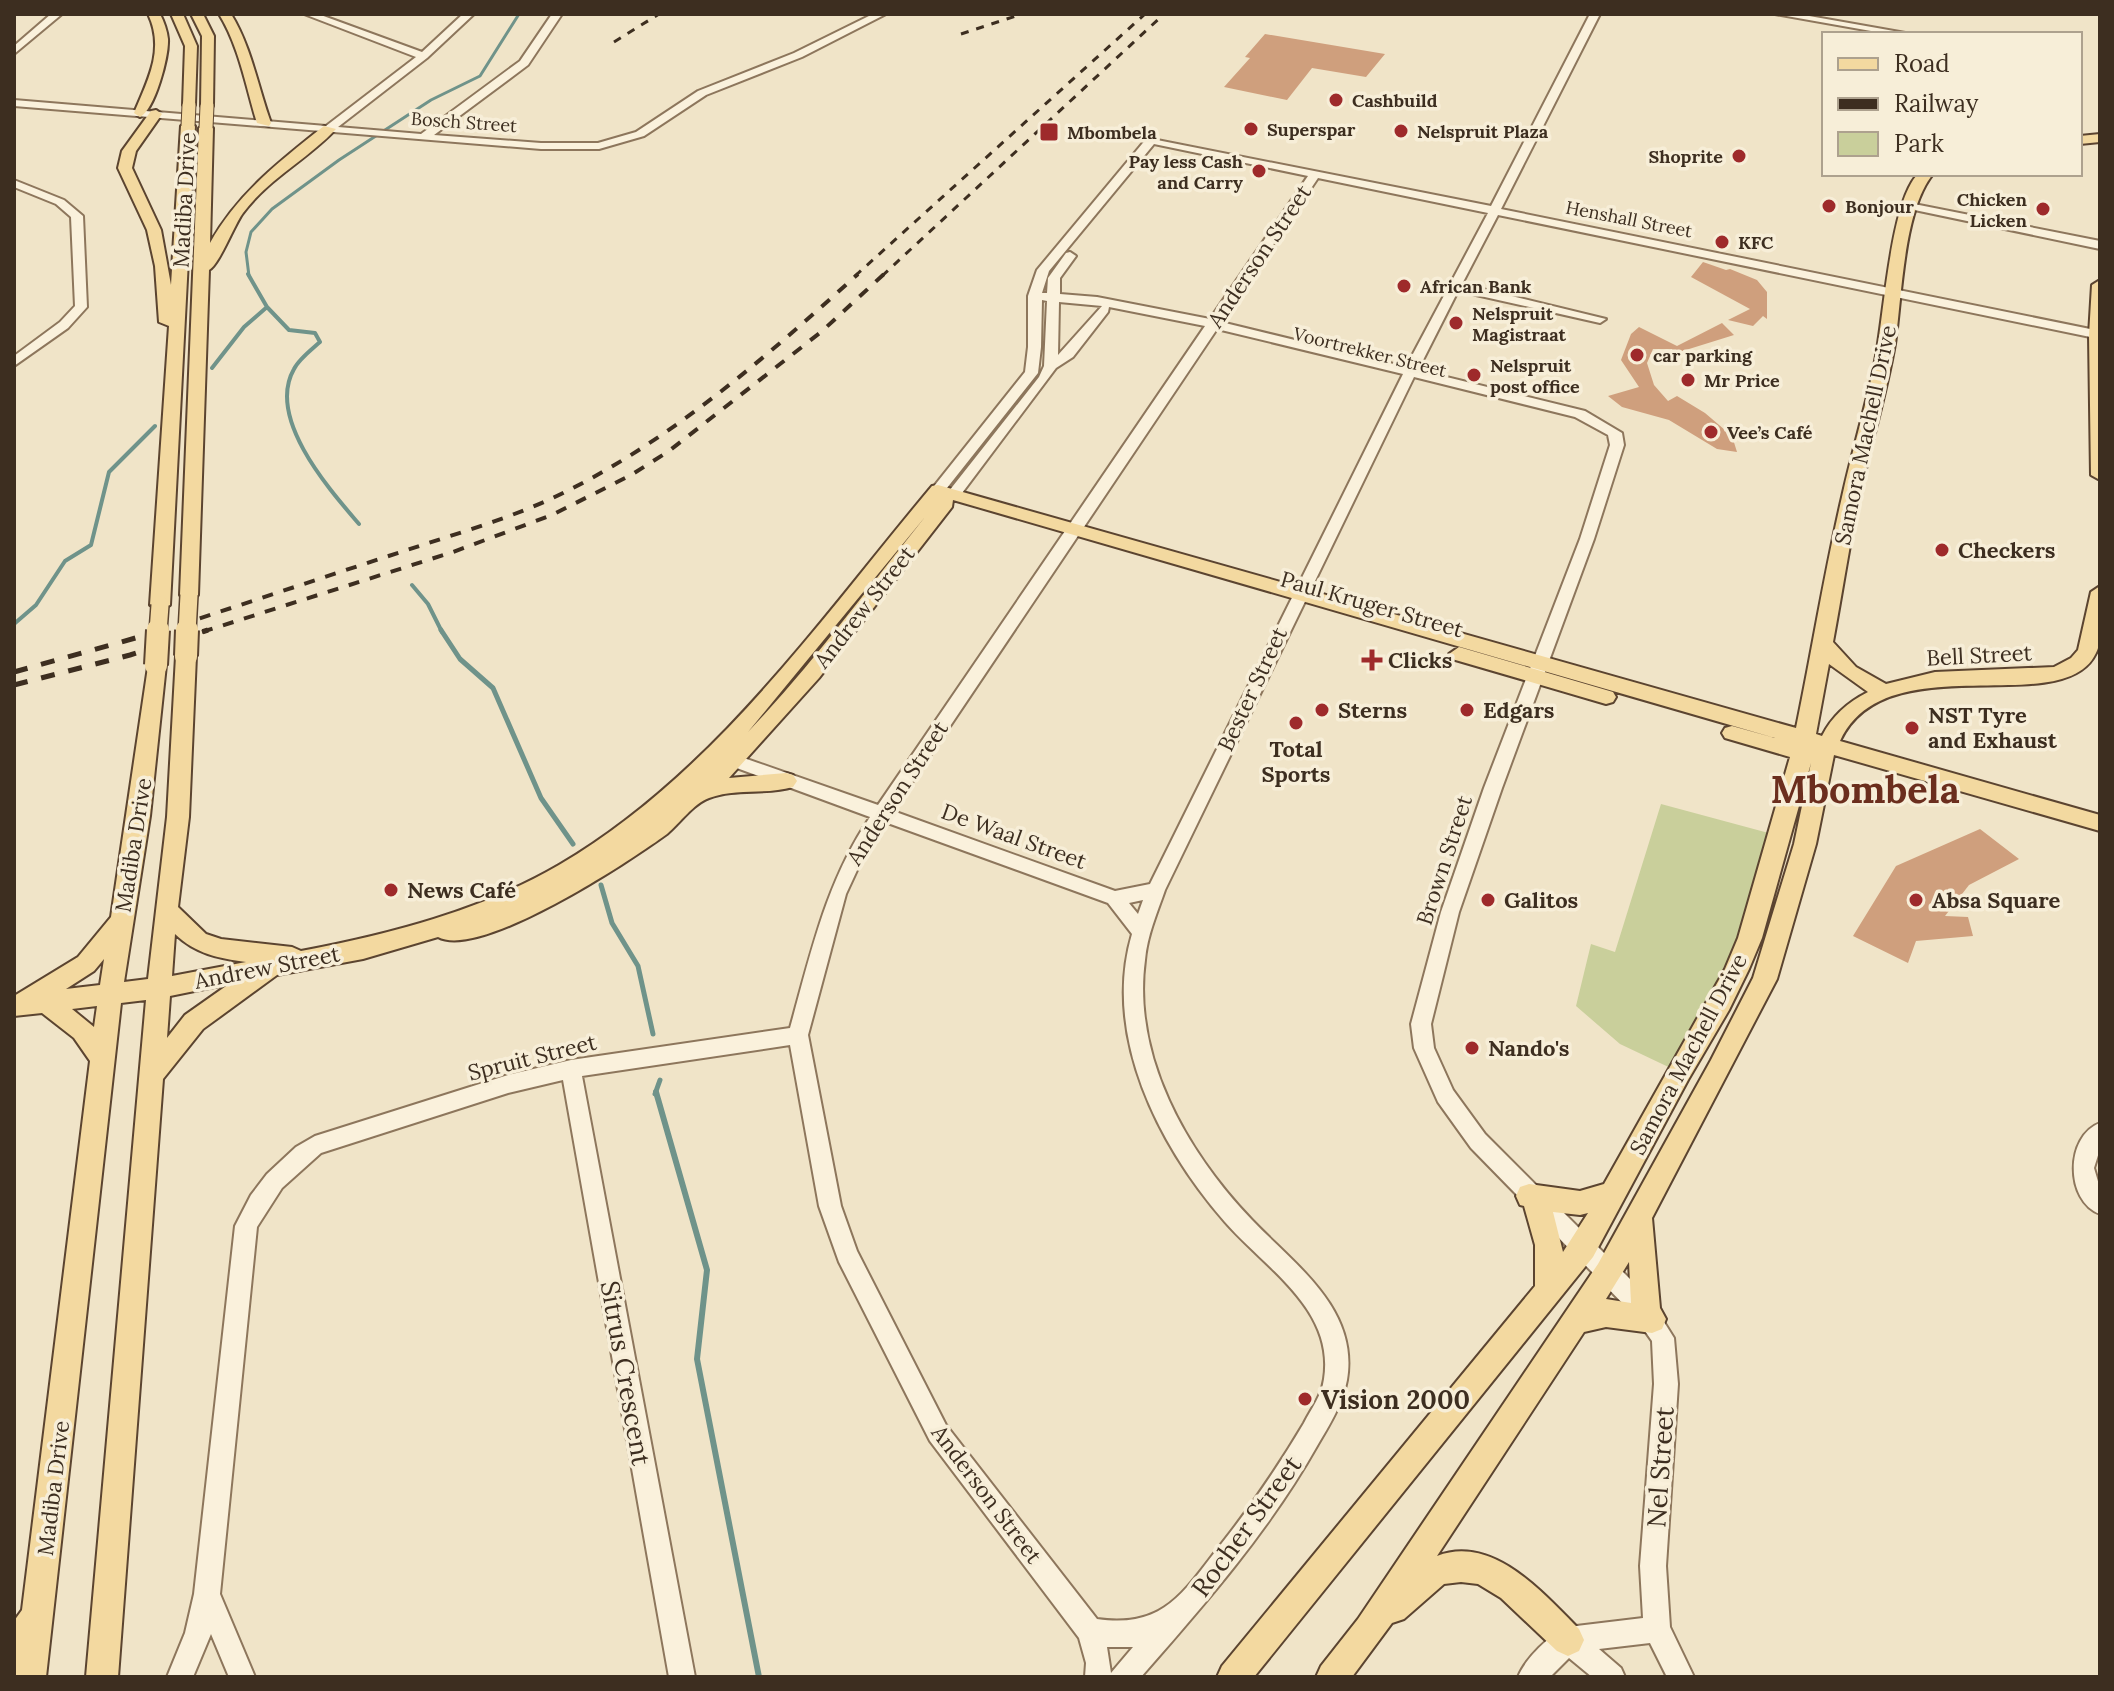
<svg xmlns="http://www.w3.org/2000/svg" width="2114" height="1691" viewBox="0 0 2114 1691" font-family="Lora,serif">
<style>
.green{fill:#c9cf9b}
.lines{fill:none;stroke-linecap:round;stroke-linejoin:round}
.stream-far3{stroke:#6f938a;stroke-width:3}
.stream-far2{stroke:#6f938a;stroke-width:4}
.stream-far1{stroke:#6f938a;stroke-width:5}
.stream{stroke:#6f938a;stroke-width:6}
.building{fill:#cf9f7d}
.minor-casing{stroke:#8d765c;stroke-width:4}
.major-casing{stroke:#5b4430;stroke-width:4}
.minor{fill:#faf1dc;fill-rule:evenodd}
.major{fill:#f3d9a0;fill-rule:evenodd}
.rail-far2{stroke:#3d2e20;stroke-width:3;stroke-dasharray:8 8;stroke-linecap:butt}
.rail-far1{stroke:#3d2e20;stroke-width:4;stroke-dasharray:11 11;stroke-linecap:butt}
.rail{stroke:#3d2e20;stroke-width:5;stroke-dasharray:14 14;stroke-linecap:butt}
.major-bridge-far2-casing{stroke:#5b4430;stroke-width:15;stroke-linecap:butt}
.major-bridge-far1-casing{stroke:#5b4430;stroke-width:20;stroke-linecap:butt}
.major-bridge-casing{stroke:#5b4430;stroke-width:26;stroke-linecap:butt}
.major-bridge-far2{stroke:#f3d9a0;stroke-width:13}
.major-bridge-far1{stroke:#f3d9a0;stroke-width:17}
.major-bridge{stroke:#f3d9a0;stroke-width:22}
.poi-dot{fill:#9e2a2b;stroke:#f7eed8;stroke-width:3}
.labels{text-anchor:middle;dominant-baseline:central;stroke-width:7;stroke-linejoin:round;paint-order:stroke}
.far-poi-label{font-size:18px;font-weight:bold;fill:#3d2e20;stroke:#f7eed8;text-anchor:start}
.far-street-label{font-size:18px;fill:#3d2e20;stroke:#f7eed8}
.street-label{font-size:22px;fill:#3d2e20;stroke:#f7eed8}
.poi-label{font-size:22px;font-weight:bold;fill:#3d2e20;stroke:#f7eed8;text-anchor:start}
.near-street-label{font-size:26px;fill:#3d2e20;stroke:#f7eed8}
.near-poi-label{font-size:26px;font-weight:bold;fill:#3d2e20;stroke:#f7eed8;text-anchor:start}
.town-label{font-size:38px;font-weight:bold;fill:#6b2e1e;stroke:#f7eed8}
</style>
<rect width="100%" height="100%" fill="#f0e4c8"/>
<path class="green" d="M1661 804 1776 835 1759 896 1679 1072 1620 1044 1576 1006 1591 944 1615 952Z"/>
<g class="lines">
<path class="stream-far3" d="M249 276 246 252 251 232 272 209 339 160 431 100 480 76 519 14"/>
<path class="stream-far2" d="M267 307 289 330 315 333 320 342C311 350 299 359 294 369 266 418 329 489 359 524
M212 368 244 327 267 307 248 274
M412 585 428 604 442 632
M14 624 36 605 65 561 91 545 109 472 155 426"/>
<path class="stream-far1" d="M441 630 460 659 493 688 541 798 573 844
M601 885 612 923 638 966 653 1034
M655 1094 660 1080"/>
<path class="stream" d="M656 1092 707 1270 697 1359 759 1677"/>
</g>
<path class="building" d="M1265 34 1385 54 1366 77 1312 68 1287 100 1224 87 1250 58 1245 57Z
M1703 262 1726 270 1730 269 1757 280 1767 292V319L1763 316 1753 326 1728 320 1750 309 1691 277Z
M1722 323 1734 335 1673 354 1672 349H1653L1647 363 1654 385 1668 401 1677 396 1705 413 1732 436 1737 452 1717 449 1669 420 1622 407 1608 396 1639 387 1621 360 1631 334 1639 327 1677 346Z
M1980 829 2019 859 1969 885 1945 916 1968 917 1973 936 1916 941 1908 963 1853 936 1896 866Z"/>
<g class="lines">
<defs>
<path id="minor" d="M51 14H62L14 54V46Z
M304 14H318L422 52 463 14H474L427 58 338 127 421 134 520 61 552 14H562L528 65 434 135 541 143H598L636 132 698 91 794 53 873 14H886L802 57 706 95 644 136 599 149H541L14 106V100L326 126 416 57Z
M1590 14H1600L1501 209 2100 331V339L1498 215 1462 284 1606 319 1600 323 1458 291 1418 370 1585 411 1622 433 1624 445 1594 539 1502 788 1459 912 1431 1024 1434 1048 1453 1090 1485 1134 1649 1298 1674 1338 1678 1384 1666 1566 1670 1627 1694 1677H1667L1650 1643 1599 1649 1621 1668 1625 1677H1592L1569 1658 1550 1677H1518C1525 1659 1550 1634 1568 1627L1643 1618 1640 1566 1654 1384 1652 1341 1633 1314 1471 1148 1438 1102 1414 1048 1411 1024 1441 912 1484 788 1580 539 1610 445 1608 435 1575 417 1414 377 1165 890C1157 913 1147 936 1145 960 1132 1057 1187 1152 1252 1220 1295 1265 1359 1309 1347 1380 1343 1403 1329 1426 1317 1446 1269 1531 1205 1604 1141 1677H1085L1086 1663 1079 1638 930 1441 839 1262 819 1206 790 1045 582 1076 695 1677H669L563 1080 508 1093 321 1153 282 1188 257 1227 220 1594 255 1677H229L211 1634 193 1677H167L185 1633 194 1594 235 1226 251 1195 267 1174 296 1147 315 1136 508 1075 571 1060 790 1028C811 953 826 882 870 817L715 760 712 756 721 750 878 805 1205 326 1109 307 1108 312 1073 357 1056 368 959 497H949V491L1039 377 1044 366 1047 301 1042 300 1041 347 1038 373 943 493H933L931 490 1025 372 1028 347V296L1037 270 1147 138 1491 206ZM1154 144 1308 176 1210 319 1097 297 1060 294V278L1076 256 1070 252 1066 253 1048 278 1047 293H1042L1049 271ZM1318 178 1488 213 1406 367 1221 322ZM1059 302 1102 306 1058 355ZM1217 329 1403 374 1150 884 1115 891 893 811ZM885 822 1108 903 1132 934C1102 1036 1159 1146 1225 1222 1265 1268 1335 1309 1324 1379 1322 1395 1311 1409 1304 1423 1279 1465 1252 1505 1222 1543 1184 1591 1165 1629 1097 1619L946 1425 857 1251 841 1206 808 1035 846 894 865 853ZM1143 900 1138 914 1129 903ZM1107 1647H1133L1111 1673Z
M1775 14H1798L1911 34H1888Z
M14 180 64 200 83 216 87 307 68 328 14 366V356L60 322 75 306 71 217 56 204 14 187Z
M1909 203 2100 241V249L1905 208 1903 206Z
M2100 1123V1149L2094 1168 2100 1188V1214C2065 1201 2065 1136 2100 1123Z"/>
<path id="major" d="M148 14H160C164 22 167 30 168 39 169 56 155 110 140 117L134 113C148 80 165 49 148 14Z
M171 14H183L197 46 195 105 189 109 183 105 185 46Z
M191 14H203L214 36 213 106 207 110 201 106 202 36Z
M219 14H231C251 46 258 87 271 123L269 126 257 123C246 87 239 46 219 14Z
M156 110 162 114 136 151 132 168 161 230 171 285 181 126 188 122 195 126 170 605 160 611 150 605 169 326 159 322 155 266 147 230 118 168 122 151 151 111Z
M206 124 213 128 210 243C238 193 280 161 324 126L336 129C307 160 269 178 243 213 234 225 219 265 209 270L198 595 189 601 180 595 199 128Z
M2100 134V142L2080 144V136Z
M1918 174H1933C1903 211 1902 297 1895 344 1886 397 1870 447 1859 499 1849 546 1842 594 1833 642L1856 667 1886 684 1935 672 2054 667 2071 658 2078 650 2091 592 2100 586C2100 606 2105 635 2096 653 2064 722 1886 642 1840 741L2100 815V831L1834 755 1816 844 1777 979 1652 1218 1660 1308 1666 1319 1662 1329 1652 1333 1606 1327 1584 1332 1437 1556C1493 1534 1544 1594 1579 1629L1584 1640 1579 1651 1568 1656 1557 1651 1501 1598 1478 1584 1461 1582 1444 1584 1404 1619 1392 1623 1352 1677H1316L1321 1666 1358 1619 1598 1264 1711 1060 1753 978 1794 844 1811 763 1762 938 1749 969 1729 1010 1688 1080 1593 1257 1254 1677H1217L1222 1666 1535 1286V1245L1524 1206 1520 1205 1516 1196 1520 1187 1529 1184 1580 1191 1604 1184 1725 969 1738 938 1790 757 1725 738 1722 733 1725 728 1732 726 1775 738 953 500 952 507 819 678 729 778 786 773 793 775 797 781 793 787C766 795 736 788 709 798 693 804 680 823 667 834 630 861 480 960 438 937L363 959 277 975 203 1029 163 1079 118 1677H86L146 1000 121 1003 46 1677H14V1621L22 1610 90 1061 74 1038 42 1013 14 1016V996L78 957 111 917 149 660 156 658 166 665 150 816 124 982 148 979 167 817 176 656 179 651 186 649 196 656 189 817 178 907 206 934 221 939 292 947 301 951C390 934 480 911 559 865 713 775 819 621 932 486L938 485 1796 728C1812 651 1824 574 1842 497 1852 451 1866 407 1875 361 1884 319 1890 202 1918 174ZM925 517C867 589 812 665 748 732ZM1829 664 1868 692C1848 702 1832 716 1822 736L1816 734ZM175 934C196 954 218 958 246 962L172 976ZM104 959 100 985 66 989 94 971ZM229 984 185 1015 167 1038 170 996ZM97 1006 94 1027 72 1009ZM1553 1212 1580 1215 1588 1213 1563 1252ZM1629 1262 1631 1303 1606 1299Z
M2100 280V480L2091 475 2089 335 2092 285Z
M1459 647 1613 692 1616 697 1613 702 1606 704 1452 659 1449 654Z"/>
</defs>
<use href="#minor" class="minor-casing"/>
<use href="#major" class="major-casing"/>
<use href="#minor" class="minor"/>
<use href="#major" class="major"/>
<path class="rail-far2" d="M961 34 1022 14
M614 42 659 14
M855 276 1145 14
M882 276 1164 14"/>
<path class="rail-far1" d="M158 632C241 605 324 577 407 550 458 533 512 518 561 494 673 439 766 357 858 274
M202 632 453 552 552 515 631 475 669 451 821 332 884 274"/>
<path class="rail" d="M14 672 164 630
M14 685 130 655 208 630"/>
<defs>
<path id="major-bridge-far2" d="M188 126 189 105
M206 128 207 106"/>
<path id="major-bridge-far1" d="M158 632 160 605
M187 632 189 595"/>
<path id="major-bridge" d="M186 656 187 630
M156 665 158 630"/>
</defs>
<use href="#major-bridge-far2" class="major-bridge-far2-casing"/>
<use href="#major-bridge-far1" class="major-bridge-far1-casing"/>
<use href="#major-bridge" class="major-bridge-casing"/>
<use href="#major-bridge-far2" class="major-bridge-far2"/>
<use href="#major-bridge-far1" class="major-bridge-far1"/>
<use href="#major-bridge" class="major-bridge"/>
</g>
<g class="poi-dot">
<circle cx="1336" cy="100" r="8"/>
<circle cx="1251" cy="129" r="8"/>
<circle cx="1401" cy="131" r="8"/>
<rect x="1039" y="122" width="20" height="20" rx="4"/>
<circle cx="1739" cy="156" r="8"/>
<circle cx="1259" cy="171" r="8"/>
<circle cx="1829" cy="206" r="8"/>
<circle cx="2043" cy="209" r="8"/>
<circle cx="1722" cy="242" r="8"/>
<circle cx="1404" cy="286" r="8"/>
<circle cx="1456" cy="323" r="8"/>
<circle cx="1637" cy="355" r="8"/>
<circle cx="1474" cy="375" r="8"/>
<circle cx="1688" cy="380" r="8"/>
<circle cx="1711" cy="432" r="8"/>
<circle cx="1942" cy="550" r="8"/>
<path d="M1368 648h8v8h8v8h-8v8h-8v-8h-8v-8h8z"/>
<circle cx="1322" cy="710" r="8"/>
<circle cx="1467" cy="710" r="8"/>
<circle cx="1296" cy="723" r="8"/>
<circle cx="1912" cy="728" r="8"/>
<circle cx="391" cy="890" r="8"/>
<circle cx="1488" cy="900" r="8"/>
<circle cx="1916" cy="900" r="8"/>
<circle cx="1472" cy="1048" r="8"/>
<circle cx="1305" cy="1399" r="8"/>
</g>
<g class="labels">
<g class="far-poi-label">
<text x="1352" y="100">Cashbuild</text>
<text x="1267" y="129">Superspar</text>
<text x="1417" y="131">Nelspruit Plaza</text>
<text x="1067" y="132">Mbombela</text>
<text x="1723" y="156" text-anchor="end">Shoprite</text>
<text x="1243" y="161" text-anchor="end">Pay less Cash<tspan x="1243" dy="21">and Carry</tspan></text>
<text x="2027" y="199" text-anchor="end">Chicken<tspan x="2027" dy="21">Licken</tspan></text>
<text x="1845" y="206">Bonjour</text>
<text x="1738" y="242">KFC</text>
<text x="1420" y="286">African Bank</text>
<text x="1472" y="313">Nelspruit<tspan x="1472" dy="21">Magistraat</tspan></text>
<text x="1653" y="355">car parking</text>
<text x="1490" y="365">Nelspruit<tspan x="1490" dy="21">post office</tspan></text>
<text x="1704" y="380">Mr Price</text>
<text x="1727" y="432">Vee’s Café</text>
</g>
<g class="far-street-label">
<text transform="translate(464 122) rotate(4)">Bosch Street</text>
<text transform="translate(1629 219) rotate(11)">Henshall Street</text>
<text transform="translate(1370 352) rotate(14)">Voortrekker Street</text>
</g>
<g class="street-label">
<text transform="translate(184 200) rotate(-87)">Madiba Drive</text>
<text transform="translate(1259 256) rotate(-56)">Anderson Street</text>
<text transform="translate(1865 435) rotate(-78)">Samora Machell Drive</text>
<text transform="translate(1372 604) rotate(16)">Paul Kruger Street</text>
<text transform="translate(864 607) rotate(-52)">Andrew Street</text>
<text transform="translate(1979 655) rotate(-3)">Bell Street</text>
<text transform="translate(1252 689) rotate(-65)">Bester Street</text>
<text transform="translate(897 793) rotate(-57)">Anderson Street</text>
<text transform="translate(1014 836) rotate(20)">De Waal Street</text>
<text transform="translate(133 845) rotate(-81)">Madiba Drive</text>
<text transform="translate(1444 860) rotate(-72)">Brown Street</text>
<text transform="translate(267 967) rotate(-11)">Andrew Street</text>
<text transform="translate(1688 1054) rotate(-62)">Samora Machell Drive</text>
<text transform="translate(532 1057) rotate(-14)">Spruit Street</text>
<text transform="translate(53 1488) rotate(-83)">Madiba Drive</text>
<text transform="translate(987 1494) rotate(53)">Anderson Street</text>
</g>
<g class="poi-label">
<text x="1958" y="550">Checkers</text>
<text x="1388" y="660">Clicks</text>
<text x="1338" y="710">Sterns</text>
<text x="1483" y="710">Edgars</text>
<text x="1928" y="715">NST Tyre<tspan x="1928" dy="25">and Exhaust</tspan></text>
<text x="1296" y="749" text-anchor="middle">Total<tspan x="1296" dy="25">Sports</tspan></text>
<text x="407" y="890">News Café</text>
<text x="1504" y="900">Galitos</text>
<text x="1932" y="900">Absa Square</text>
<text x="1488" y="1048">Nando's</text>
</g>
<g class="near-street-label">
<text transform="translate(626 1373) rotate(80)">Sitrus Crescent</text>
<text transform="translate(1660 1467) rotate(-86)">Nel Street</text>
<text transform="translate(1246 1526) rotate(-54)">Rocher Street</text>
</g>
<g class="near-poi-label">
<text x="1321" y="1399">Vision 2000</text>
</g>
<g class="town-label">
<text x="1865" y="789">Mbombela</text>
</g>
</g>
<rect width="2114" height="1691" fill="none" stroke="#3d2e20" stroke-width="32"/>
<rect x="1822" y="32" width="260" height="144" fill="#f7eed8" stroke="#ada18e" stroke-width="2"/>
<rect x="1838" y="58" width="40" height="12" fill="#f3d9a0" stroke="#ada18e" stroke-width="2"/>
<text x="1894" y="72" font-size="24" fill="#3d2e20">Road</text>
<rect x="1838" y="98" width="40" height="12" fill="#3d2e20" stroke="#ada18e" stroke-width="2"/>
<text x="1894" y="112" font-size="24" fill="#3d2e20">Railway</text>
<rect x="1838" y="132" width="40" height="24" fill="#c9cf9b" stroke="#ada18e" stroke-width="2"/>
<text x="1894" y="152" font-size="24" fill="#3d2e20">Park</text>
</svg>
